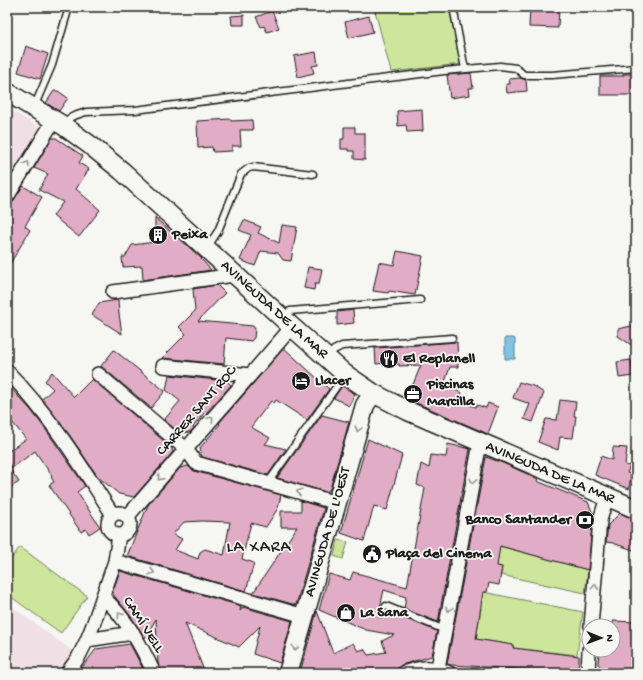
<svg xmlns="http://www.w3.org/2000/svg" width="643" height="680" viewBox="0 0 643 680" font-family="'Gochi Hand',sans-serif">
<style>
.built{fill:#f0e0e5}
.green{fill:#cde69c;stroke:#74815c}
.water{fill:#82c3e2;stroke:#598093}
.building{fill:#e1acc6;stroke:#1c1c1c;fill-rule:evenodd}
.lines{fill:none;stroke-linecap:round;stroke-linejoin:round}
.lane-casing{stroke:#1c1c1c;stroke-width:9}
.street-casing{stroke:#1c1c1c;stroke-width:16}
.secondary-casing{stroke:#1c1c1c;stroke-width:21}
.path{stroke:#1c1c1c;stroke-width:2;stroke-dasharray:1 3;stroke-linecap:butt}
.lane{stroke:#f6f6f2;stroke-width:6}
.street{stroke:#f6f6f2;stroke-width:13}
.secondary{stroke:#f6f6f2;stroke-width:18}
.oneway{stroke:#949492}
.labels{text-anchor:middle;dominant-baseline:central;stroke-width:3.5;stroke-linejoin:round;paint-order:stroke}
.poi-label{font-size:15px;font-weight:bold;fill:#1c1c1c;stroke:#f6f6f2;text-anchor:start}
.street-label{font-size:15px;fill:#1c1c1c;stroke:#f6f6f2}
.quarter-label{font-size:17px;letter-spacing:1px;fill:#1c1c1c;stroke:#f6f6f2}
</style>
<rect width="100%" height="100%" fill="#f6f6f2"/>
<filter id="ink" filterUnits="userSpaceOnUse"><feTurbulence type="fractalNoise" baseFrequency=".025" numOctaves="2"/><feDisplacementMap in="SourceGraphic" scale="8" xChannelSelector="R" yChannelSelector="G"/><feConvolveMatrix kernelMatrix="1 2 1 2 8 2 1 2 1" color-interpolation-filters="sRGB"/></filter>
<g filter="url(#ink)">
<path class="built" d="M7 108 41 128 7 184Z
M7 603 74 652 57 673H14L7 668Z"/>
<path class="green" d="M374 7H449L461 64 391 72Z
M338 540 348 542 343 559 334 556Z
M499 546 588 570 585 593 501 575 502 567 497 566Z
M20 547 87 596 61 633 7 594V564Z
M473 590 583 612 577 655 513 648V645L476 639 481 608 470 605Z"/>
<path class="water" d="M505 338H514L515 339V359H505Z"/>
<path class="building" d="M530 7H559L558 28 529 27Z
M272 11 279 28 267 32 264 26 261 27 256 17Z
M244 15V25H232L231 16Z
M369 16 373 32 349 38 345 22Z
M26 46 48 54 40 79 18 72Z
M316 52 318 65 312 66 314 73 298 77 294 56Z
M471 73 473 88H469L470 95 450 98 447 75Z
M623 74H635V95H600V76H623Z
M520 78 526 80 527 91 507 93 506 84H510L509 79Z
M54 91H58L68 98 59 111 46 103Z
M422 109 423 131 407 132 406 125 398 126 397 111Z
M231 119V121L252 120 253 130H240L241 146H232V151L213 152 212 147 198 148 197 121Z
M344 127H355V133H365V160L354 159V151H348V149H341V139H344Z
M52 138H56L83 156 79 163 89 169 76 189 100 210 79 237 53 216 63 202 39 190 48 174 34 168Z
M23 186 42 197 25 226 30 230 7 269V210Z
M155 218 178 238V237L202 259H201L211 270 143 280 142 266 123 267 122 257H125L132 245 155 242Z
M244 220 261 227 258 233 279 243 282 225 297 227 291 261 283 260 278 253 261 251 255 266 240 260 251 235 239 230Z
M397 251 423 256 415 295 389 291 388 293 373 291 379 262 394 265Z
M308 267 322 269 319 284H315L314 290 304 288Z
M217 285 225 293 198 321 253 326 255 329 254 338 251 341 226 338 224 364 162 358 186 334 179 327 195 311 193 289Z
M118 300 119 314 122 334 92 315 99 303Z
M353 310 354 323 337 325V312Z
M636 325 635 332 636 348 618 336V329Z
M457 342 458 367H450L444 385 462 393 459 401 476 407 477 405 486 408 488 403 498 407 488 434 407 399 421 365 399 366V364H394V362L376 364 375 348Z
M284 348 329 389 307 420 276 400 274 403 271 401 251 427 270 438 265 444 286 449 268 475 202 457 200 448 220 424 219 423Z
M114 350 165 391 151 408 101 366Z
M631 360 633 376 619 378 617 362Z
M52 372 74 397 92 379 172 448 173 452 134 497 119 494 98 477 70 436 42 399 53 389 45 381Z
M169 375 227 381 231 385 206 413 205 412 193 427 194 428 190 432 180 433 164 420 180 401 166 390Z
M519 382 533 386 544 393 533 422 524 419 530 404 513 398Z
M7 384 30 409 44 427 85 486 77 492 100 527 89 534 86 529 81 532 49 485 54 482 51 477 52 476 35 451 12 468 7 461V452L26 439 7 416Z
M342 386 355 394 349 406 334 398Z
M560 400 576 402 574 416H576L573 438 560 437 558 450 538 442 546 419 557 420Z
M322 415 349 422 330 489 326 492 277 478Z
M368 439 402 455 387 510 374 506 364 541 341 533Z
M448 444 470 449 438 622 404 609 406 597 384 590 378 617 399 616 437 631 432 656 401 665 396 670 387 673H312L301 669 317 611 333 653 353 643 358 651 364 649 368 655 386 652 382 641 394 635 366 630 319 610 329 574 350 580 353 572 407 587 425 488 417 485 421 464 429 468 431 455 446 457Z
M613 447 627 448 625 465 630 466 627 473 631 474 629 489 595 475 601 456 612 460Z
M486 457 503 463 538 479 537 481 588 502 591 509 593 515 588 570 500 546 497 566 502 567 499 585 489 583 487 592H483L476 639 513 645V648L579 656V664L570 672 451 665 447 664Z
M7 465 19 482 7 490Z
M188 466 194 471 281 495 278 508 266 527 251 523 242 559 254 563 246 591 127 556 148 505 180 468ZM202 521 230 522 224 555 205 549 200 552 198 559 175 550 182 539 173 534 184 522Z
M301 501 324 508 296 605 253 593 297 527H281V511H301Z
M620 513 636 520V551L613 543 606 542 608 525Z
M120 571 241 606 240 611 243 607 292 621 280 663 253 654 260 626 239 647 185 623 205 673H162L158 663 156 619 145 638 132 618 112 593Z
M613 621 636 622V673H606L598 664 599 650H613Z
M130 644 145 673H78L96 649Z"/>
<g class="lines">
<defs>
<path id="lane" d="M453 7 465 69
M35 105 52 65 69 7
M65 124 71 117 86 112 135 110 444 71 500 66 516 68 524 75H552L636 68
M207 248 218 231 241 174 249 168 253 167 313 174
M285 317 290 311 420 300
M328 357 334 350 342 346 452 338
M267 484 344 376
M386 606 445 630"/>
<path id="street" d="M7 197 54 120
M113 292 234 275
M163 366 250 375
M7 371C49 414 81 465 113 515
M98 374 186 449 196 463 337 503
M108 524a11 11 0 1 1 22 0a11 11 0 1 1-22 0Z
M127 517 292 327
M115 561 304 616
M103 597C126 618 141 645 154 673
M591 626 600 520 607 497
M87 640 133 633
M438 668 480 443
M67 673 78 658 87 640 93 625 115 561 119 535
M403 673C421 667 432 665 449 673
M588 673 589 650"/>
<path id="secondary" d="M7 92 64 126 90 145 122 171 292 327 345 374 373 393 408 411 636 509
M288 673 365 405 373 393"/>
</defs>
<use href="#lane" class="lane-casing"/>
<use href="#street" class="street-casing"/>
<use href="#secondary" class="secondary-casing"/>
<path class="path" d="M633 212 636 217
M636 259 633 278 636 283"/>
<use href="#lane" class="lane"/>
<use href="#street" class="street"/>
<use href="#secondary" class="secondary"/>
</g>
<defs><path id="oneway-chevron" d="M-2-3.5L2.5 0L-2 3.5" fill="none" stroke-width="1.6" stroke-linecap="round" stroke-linejoin="round"/></defs>
<g class="oneway">
<use href="#oneway-chevron" transform="translate(27 164) rotate(-59)"/>
<use href="#oneway-chevron" transform="translate(211 419) rotate(-49)"/>
<use href="#oneway-chevron" transform="translate(358 429) rotate(106)"/>
<use href="#oneway-chevron" transform="translate(160 478) rotate(131)"/>
<use href="#oneway-chevron" transform="translate(473 481) rotate(101)"/>
<use href="#oneway-chevron" transform="translate(299 492) rotate(-165)"/>
<use href="#oneway-chevron" transform="translate(152 572) rotate(16)"/>
<use href="#oneway-chevron" transform="translate(595 587) rotate(-85)"/>
<use href="#oneway-chevron" transform="translate(449 609) rotate(101)"/>
<use href="#oneway-chevron" transform="translate(120 615) rotate(-126)"/>
<use href="#oneway-chevron" transform="translate(295 648) rotate(105)"/>
</g>
</g>
<defs>
<symbol id="building-disc" viewBox="-11 -11 22 22"><circle r="9.5" fill="#1c1c1c" stroke="#f6f6f2"/><path d="M-4-6H4V6H1V3H-1V6H-4ZM-2.5-4.3h1.7v1.8h-1.7ZM.8-4.3h1.7v1.8H.8ZM-2.5-1h1.7V.8h-1.7ZM.8-1h1.7V.8H.8Z" fill="#fff"/></symbol>
<symbol id="restaurant-disc" viewBox="-11 -11 22 22"><circle r="9.5" fill="#1c1c1c" stroke="#f6f6f2"/><path d="M-5-6h1v4h1v-4h1v4h1v-4h1v5L-1.5 .5V6h-2V.5L-5-1ZM5-6V6H3V1.5H1.5Q1.5-4 5-6Z" fill="#fff"/></symbol>
<symbol id="hotel-disc" viewBox="-11 -11 22 22"><circle r="9.5" fill="#1c1c1c" stroke="#f6f6f2"/><path d="M-6-4.5h1.5V1H6V5H4.5V3h-9V5H-6ZM-4 0a1.8 1.8 0 1 1 3.6 0ZM.5 0V-2.5h3Q6-2.5 6 0Z" fill="#fff"/></symbol>
<symbol id="office-disc" viewBox="-11 -11 22 22"><circle r="9.5" fill="#1c1c1c" stroke="#f6f6f2"/><path d="M-6-3h4V-5.5h4V-3h4V5H-6ZM-1-4.5V-3h2v-1.5ZM-6 0V1H6V0Z" fill="#fff"/></symbol>
<symbol id="bank-disc" viewBox="-11 -11 22 22"><circle r="9.5" fill="#1c1c1c" stroke="#f6f6f2"/><path d="M-6-4H6V4H-6ZM0-2.3a2.3 2.3 0 1 0 0 4.6a2.3 2.3 0 1 0 0-4.6Z" fill="#fff"/></symbol>
<symbol id="civic-disc" viewBox="-11 -11 22 22"><circle r="9.5" fill="#1c1c1c" stroke="#f6f6f2"/><path d="M-.6-6.5H3V-4.5H.6V-3L4-1V1h2V6H-6V1h2V-1L-.6-3ZM-1.2 2.5V6h2.4V2.5Z" fill="#fff"/></symbol>
<symbol id="shop-disc" viewBox="-11 -11 22 22"><circle r="9.5" fill="#1c1c1c" stroke="#f6f6f2"/><path d="M-5-2.5h2.3a2.7 3.5 0 0 1 5.4 0H5L5.5 6h-11ZM-1.5-2.5h3a1.5 2.3 0 0 0-3 0Z" fill="#fff"/></symbol>
</defs>
<g fill-rule="evenodd">
<use href="#building-disc" x="147" y="224" width="22" height="22"/>
<use href="#restaurant-disc" x="378" y="348" width="22" height="22"/>
<use href="#hotel-disc" x="290" y="370" width="22" height="22"/>
<use href="#office-disc" x="402" y="383" width="22" height="22"/>
<use href="#bank-disc" x="574" y="509" width="22" height="22"/>
<use href="#civic-disc" x="361" y="543" width="22" height="22"/>
<use href="#shop-disc" x="335" y="602" width="22" height="22"/>
</g>
<g class="labels">
<g class="poi-label">
<text x="172" y="235">Peixa</text>
<text x="403" y="359">El Replanell</text>
<text x="315" y="381">Llacer</text>
<text x="427" y="385">Piscinas<tspan x="427" dy="17">Marcilla</tspan></text>
<text x="571" y="520" text-anchor="end">Banco Santander</text>
<text x="386" y="554">Plaça del Cinema</text>
<text x="360" y="613">La Sana</text>
</g>
<g class="street-label">
<text transform="translate(274 310) rotate(42)">AVINGUDA DE LA MAR</text>
<text transform="translate(197 411) rotate(-49)">CARRER SANT ROC</text>
<text transform="translate(550 473) rotate(23)">AVINGUDA DE LA MAR</text>
<text transform="translate(328 532) rotate(-74)">AVINGUDA DE L'OEST</text>
<text transform="translate(143 625) rotate(57)">CAMÍ VELL</text>
</g>
<g class="quarter-label">
<text x="259" y="548">LA XARA</text>
</g>
</g>
<rect width="643" height="680" fill="none" stroke="#f6f6f2" stroke-width="24"/>
<rect x="12" y="12" width="619" height="656" fill="none" stroke="#1c1c1c" stroke-width="1.5" filter="url(#ink)"/>
<g transform="translate(601 638) rotate(91)"><circle r="19" fill="#f6f6f2" stroke="#9f9f9c"/>
<path d="M0-3L7 15L0 10L-7 15Z" fill="#1c1c1c"/>
<text y="-6" font-size="11" font-weight="bold" text-anchor="middle" fill="#1c1c1c">N</text>
</g>
</svg>
